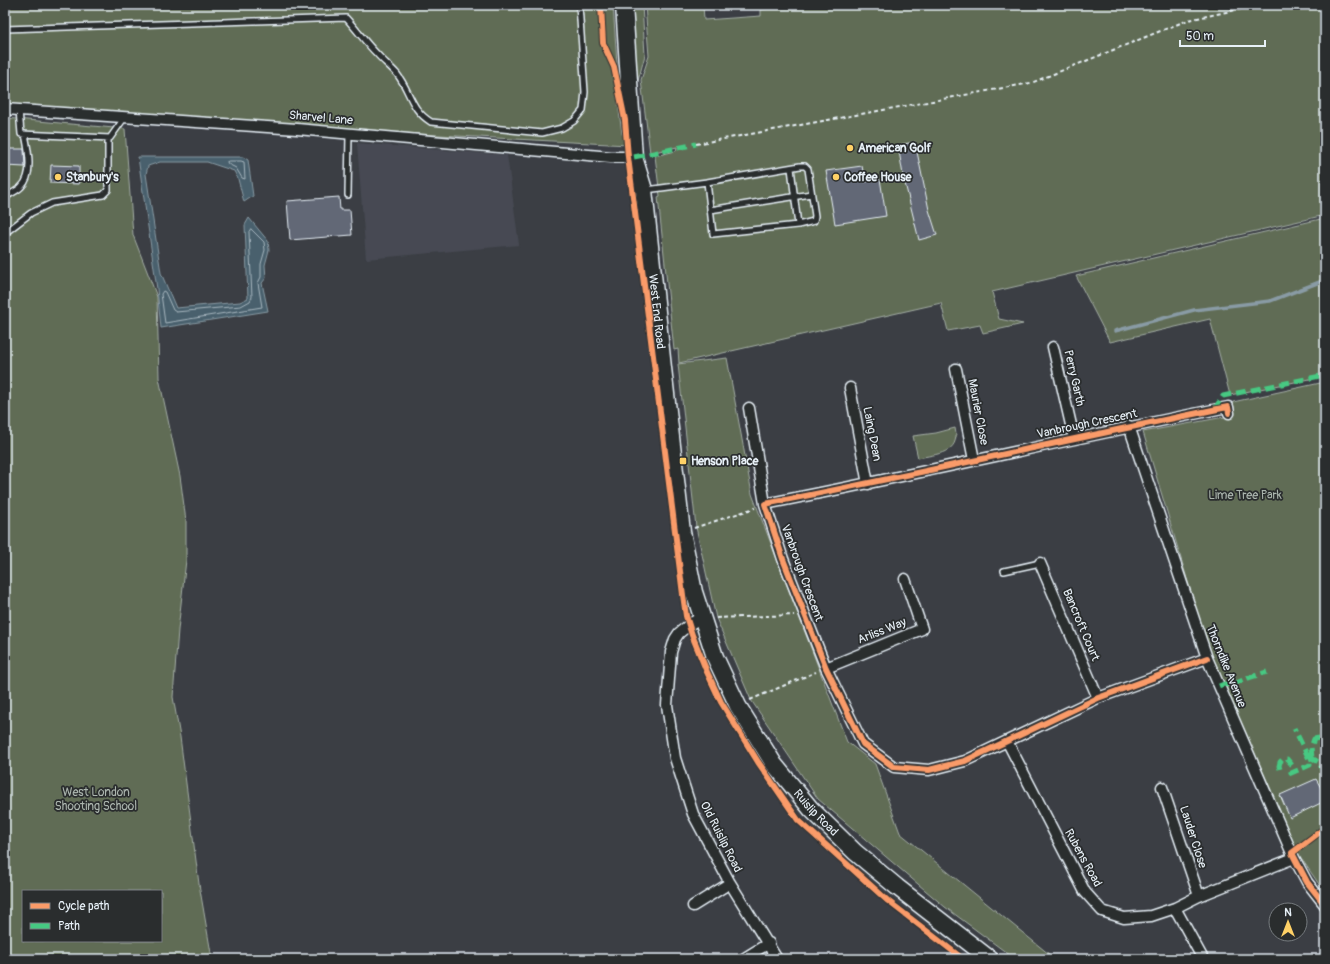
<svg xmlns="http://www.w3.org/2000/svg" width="1330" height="964" viewBox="0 0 1330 964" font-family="Pangolin,sans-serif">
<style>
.built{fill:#474a53}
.green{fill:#606c54;stroke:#a4aea6;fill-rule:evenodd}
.water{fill:#49616d;stroke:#899ba5}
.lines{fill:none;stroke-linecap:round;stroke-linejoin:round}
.shore{stroke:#a8b7c0;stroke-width:1}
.stream{stroke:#899ba5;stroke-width:3.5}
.building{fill:#626776;stroke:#e8f1f8}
.service-casing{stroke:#e8f1f8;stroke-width:8}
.minor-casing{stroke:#e8f1f8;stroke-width:13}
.primary-casing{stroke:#e8f1f8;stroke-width:19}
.path{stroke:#e8f1f8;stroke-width:2;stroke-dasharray:4 3;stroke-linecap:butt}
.service{stroke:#2a2d2e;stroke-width:5}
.minor{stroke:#2a2d2e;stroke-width:10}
.primary{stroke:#2a2d2e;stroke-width:16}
.quiet{stroke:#46c982;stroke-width:5;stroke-dasharray:10 5;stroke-linecap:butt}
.cycleway-casing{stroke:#2a2d2e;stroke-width:8}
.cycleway{stroke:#fa9b69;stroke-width:6}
.poi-dot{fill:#ffd166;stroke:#2a2d2e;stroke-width:1.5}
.labels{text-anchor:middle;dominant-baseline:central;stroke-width:3.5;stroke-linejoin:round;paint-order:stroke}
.street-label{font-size:12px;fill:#e8f1f8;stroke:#2a2d2e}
.poi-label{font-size:12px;font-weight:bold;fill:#e8f1f8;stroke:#2a2d2e;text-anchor:start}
.park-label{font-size:12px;fill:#abb5ae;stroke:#2a2d2e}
</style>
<rect width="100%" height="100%" fill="#3b3e44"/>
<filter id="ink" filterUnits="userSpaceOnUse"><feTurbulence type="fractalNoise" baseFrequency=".025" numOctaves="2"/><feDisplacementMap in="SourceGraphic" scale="8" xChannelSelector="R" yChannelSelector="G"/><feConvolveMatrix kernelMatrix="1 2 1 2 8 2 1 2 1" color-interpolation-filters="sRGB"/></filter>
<g filter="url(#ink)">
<path class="built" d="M357 143 507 155 519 245 366 259Z"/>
<path class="green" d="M5 5H613L617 64 625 138 623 134 615 61 612 58 622 134 628 145 231 124 5 108Z
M630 5H642L645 55 638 81H635Z
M645 5H703L704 20 761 16V10L782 5H1325V215L992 292 999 319 1023 324 983 333 980 325 948 331 941 303 679 363 678 349 674 350 658 197 660 196 655 156 676 151 677 147 650 153 641 80 649 56Z
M5 118 125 129 133 235 157 297 159 378 180 476 186 521V560L178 630 173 697 180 737 199 884 212 959H5ZM23 891H161V941H23Z
M1325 218V376L1230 395 1210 319 1110 342 1076 276Z
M727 358 752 494 847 742 875 764 900 833 1055 959H1015L945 907 818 799 751 700 716 618 696 527 678 364Z
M1325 382V893L1299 855 1206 642 1143 432 1235 415 1233 402Z
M955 428C961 454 936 454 918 458L913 436 936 433Z"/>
<path class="water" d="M138 157H243L248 160 253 196 244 202 238 179 234 171 207 162H160L148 166 146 174 161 273 176 308 240 302 248 298 245 225 249 218 268 241 269 250 265 265 266 278 262 283 268 311 161 328 157 289Z"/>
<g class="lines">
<path class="shore" d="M229 161H241L244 162 245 179 242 178 236 168 228 164 227 162Z
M251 229 264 242 265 250 261 264V277L258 283 262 307 165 323 161 294 163 291 165 292 173 310 176 312 241 306 250 301 252 297 249 232Z"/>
<path class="stream" d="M1115 331 1194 310 1270 301 1325 280"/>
</g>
<path class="building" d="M915 142 929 210 937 235 919 240 903 175 898 145Z
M5 149H24L25 167 5 166Z
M51 165 79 166V184L50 183Z
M862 166 865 182 880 179 886 216 835 224 826 171Z
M339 197 340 210H350L352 235 290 240 287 201Z
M1316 779 1325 795V801L1290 818 1280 795Z"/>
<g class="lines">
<defs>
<path id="service" d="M5 29 346 18C357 30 366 43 377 54 383 61 391 67 397 74 411 92 410 109 431 122L542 133 562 128 574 121 583 110 585 92 579 5
M19 110 21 134 110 138 125 117
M791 168 798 225
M646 190 707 182 800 166H805L808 169 815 216 814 221 798 225 713 234 707 182
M348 195 349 134
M5 197C10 194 17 191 21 187 34 175 28 149 25 134
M710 210 811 194
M5 233 31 213 52 203 103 195 108 190V138
M1004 571 1040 563"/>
<path id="minor" d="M5 109 297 129 611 157H634
M1053 347 1074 438
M956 369 974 460
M850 388 868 484
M749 408 765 504
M1129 426 1207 658 1294 858 1307 882 1325 905
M1040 563 1098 698
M701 617 689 625 679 633 675 639 671 652 667 705 675 758 693 814 730 883 777 959
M1207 658 1098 698 965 761 929 770 894 767 863 744 826 668 783 559 765 504C920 474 1073 438 1228 407L1229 413
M826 668 922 629 905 579
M1007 741 1085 892 1102 911 1124 918 1151 916 1175 908 1199 896 1294 858
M1162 787 1199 896
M693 906 730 883
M1175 908 1203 959
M743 959 769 943"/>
<g id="primary">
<path id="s1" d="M624 5 634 157 644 190 663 368 682 532 694 592 715 657 738 706 774 764 811 809 855 852 897 887 990 959"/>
</g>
</defs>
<use href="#service" class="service-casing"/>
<use href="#minor" class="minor-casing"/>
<use href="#primary" class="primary-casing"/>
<path class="path" d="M696 144 1031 83 1188 20 1260 5
M694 528 755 508
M716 618 794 615
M750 700 816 672
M1300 847 1325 828"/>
<use href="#service" class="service"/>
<use href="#minor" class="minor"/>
<use href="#primary" class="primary"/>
<path class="quiet" d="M634 157 696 144
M1214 410 1223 396 1325 375
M1219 686 1224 684 1231 685 1236 683 1248 678 1267 672
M1312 758 1311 747 1314 739 1325 737
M1309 759 1312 758 1320 763 1325 778
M1280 769 1279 766 1280 762 1283 759H1287L1292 765
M1289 774 1310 765V761L1294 728"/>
<defs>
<path id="cycleway" d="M601 5 603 43 614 67 625 120 628 157 683 595 686 616 692 635 707 672 721 702 758 762 798 820 888 901 963 959
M1207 658 1098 698 965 761 929 770 894 767 863 744 826 668 783 559 765 504C920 474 1073 438 1228 407L1229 413
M1325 828 1292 853 1307 882 1325 905"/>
</defs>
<use href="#cycleway" class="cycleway-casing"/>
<use href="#cycleway" class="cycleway"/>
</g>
</g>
<g class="poi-dot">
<circle cx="850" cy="148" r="4"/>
<circle cx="58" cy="177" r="4"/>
<circle cx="836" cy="177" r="4"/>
<rect x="679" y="457" width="8" height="8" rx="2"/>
</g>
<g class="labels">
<g class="street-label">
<text transform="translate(321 118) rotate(5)">Sharvel Lane</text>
<text stroke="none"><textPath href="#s1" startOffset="309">West End Road</textPath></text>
<text transform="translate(1074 378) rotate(77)">Perry Garth</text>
<text transform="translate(978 412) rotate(79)">Maurier Close</text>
<text transform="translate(1087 424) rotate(-12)">Vanbrough Crescent</text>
<text transform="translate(872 434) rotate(79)">Laing Dean</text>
<text transform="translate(802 573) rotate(70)">Vanbrough Crescent</text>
<text transform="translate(1081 625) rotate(67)">Bancroft Court</text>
<text transform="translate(882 631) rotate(-22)">Arliss Way</text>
<text transform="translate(1226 666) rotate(68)">Thorndike Avenue</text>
<text stroke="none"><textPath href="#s1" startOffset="847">Ruislip Road</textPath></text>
<text transform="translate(721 837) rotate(63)">Old Ruislip Road</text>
<text transform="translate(1193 837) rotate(72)">Lauder Close</text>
<text transform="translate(1083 858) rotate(61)">Rubens Road</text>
</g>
<g class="poi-label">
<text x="858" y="148">American Golf</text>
<text x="66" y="177">Stanbury's</text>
<text x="844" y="177">Coffee House</text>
<text x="691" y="461">Henson Place</text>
</g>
<g class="park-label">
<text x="1245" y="495">Lime Tree Park</text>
<text x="96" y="792">West London<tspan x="96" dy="14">Shooting School</tspan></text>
</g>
</g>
<rect width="1330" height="964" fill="none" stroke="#2a2d2e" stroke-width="20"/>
<rect x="10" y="10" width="1310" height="944" fill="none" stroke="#e8f1f8" stroke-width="1.5" filter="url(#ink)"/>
<rect x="22" y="890" width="140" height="52" fill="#2a2d2e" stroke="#767b7f"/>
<rect x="30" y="903" width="20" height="6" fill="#fa9b69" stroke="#767b7f"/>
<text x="58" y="910" font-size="12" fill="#e8f1f8">Cycle path</text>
<rect x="30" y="923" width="20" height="6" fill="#46c982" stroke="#767b7f"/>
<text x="58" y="930" font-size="12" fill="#e8f1f8">Path</text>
<g transform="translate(1288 922)"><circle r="19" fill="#2a2d2e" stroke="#767b7f"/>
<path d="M0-3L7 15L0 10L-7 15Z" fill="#ffd166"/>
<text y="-6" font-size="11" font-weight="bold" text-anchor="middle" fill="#e8f1f8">N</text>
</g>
<path d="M1180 40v6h85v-6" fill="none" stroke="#e8f1f8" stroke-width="2"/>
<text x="1186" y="40" font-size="12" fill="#e8f1f8" stroke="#2a2d2e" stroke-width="3" paint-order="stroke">50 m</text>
</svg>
